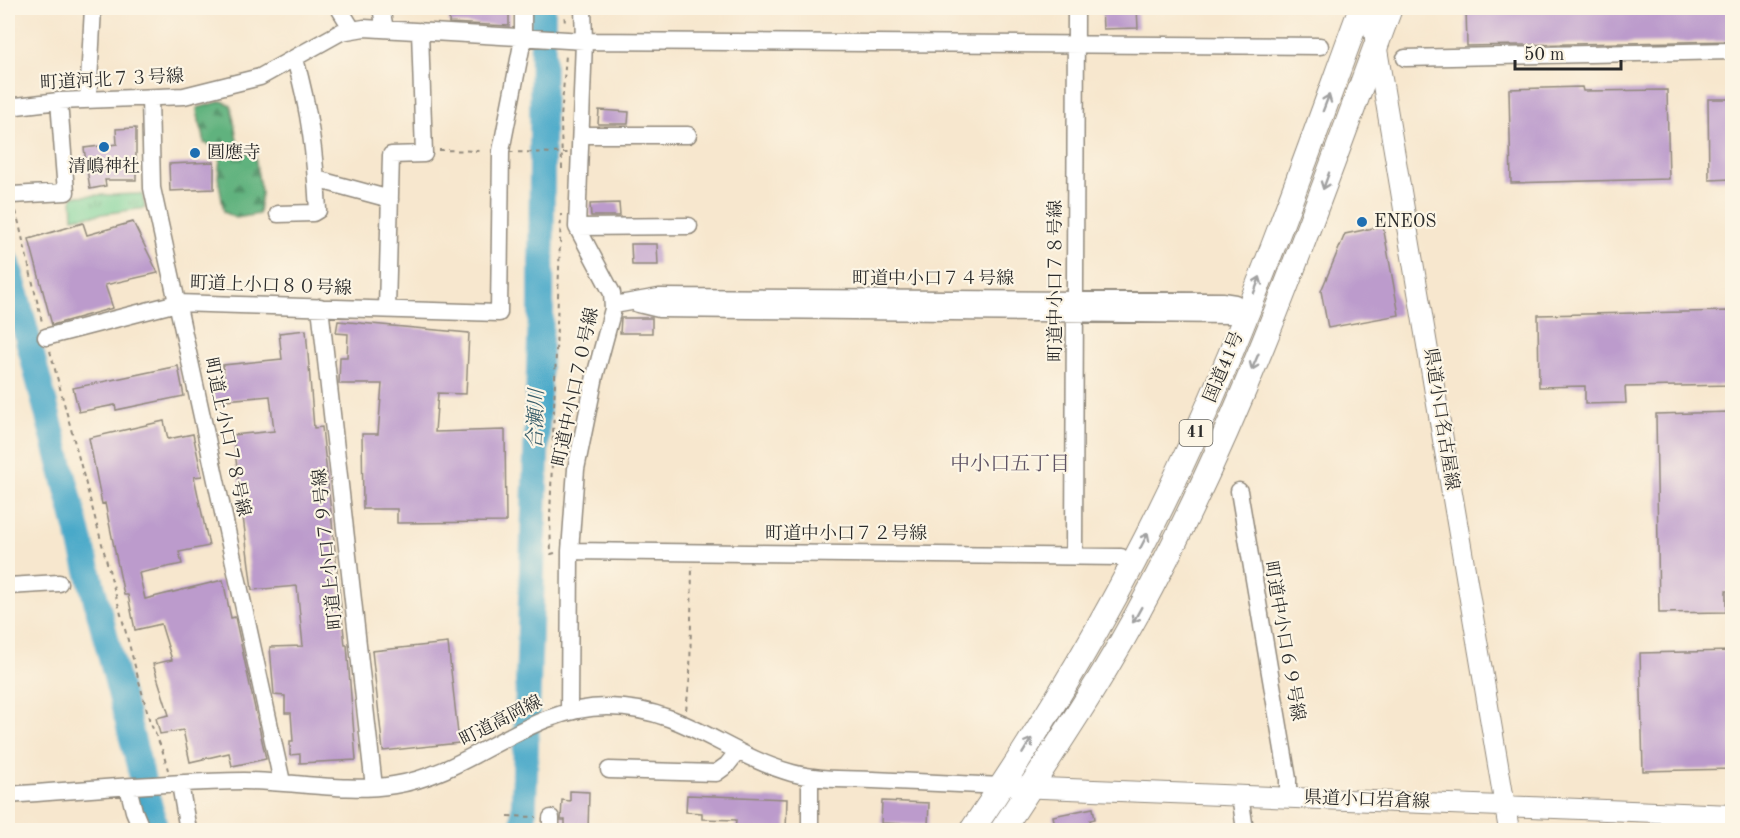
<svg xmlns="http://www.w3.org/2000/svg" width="1740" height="838" viewBox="0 0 1740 838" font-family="'Old Standard TT','Noto Serif JP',serif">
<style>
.forest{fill:url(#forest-firs);stroke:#466e54;stroke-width:1.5}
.park{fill:url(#park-tufts);stroke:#517e60;stroke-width:1.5}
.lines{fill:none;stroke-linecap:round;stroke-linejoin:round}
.river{stroke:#4aa9c9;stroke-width:26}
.building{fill:#bc9bcc}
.minor-casing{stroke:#91897c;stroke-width:19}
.major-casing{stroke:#91897c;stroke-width:22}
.highway-casing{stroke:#91897c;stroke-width:26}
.path{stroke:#91897c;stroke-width:2;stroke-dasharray:4.5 4.5;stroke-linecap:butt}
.minor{stroke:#fff;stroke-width:16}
.major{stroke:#fff;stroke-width:20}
.highway{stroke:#fff;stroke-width:24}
.path-bridge{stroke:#91897c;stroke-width:2;stroke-dasharray:4.5 4.5;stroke-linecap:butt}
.oneway{stroke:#a0a0a0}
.poi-dot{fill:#1f6fb2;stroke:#fcf5e5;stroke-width:2}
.labels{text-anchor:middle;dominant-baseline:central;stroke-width:4.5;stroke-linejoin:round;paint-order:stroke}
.shield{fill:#fcf5e5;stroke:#6a6863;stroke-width:1.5}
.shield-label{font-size:16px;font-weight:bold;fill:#2b2b2b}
.street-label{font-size:18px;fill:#2b2b2b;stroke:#fcf5e5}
.poi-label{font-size:18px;fill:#2b2b2b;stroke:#fcf5e5;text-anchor:start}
.water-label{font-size:20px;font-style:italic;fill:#375d6a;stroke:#fcf5e5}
.neighbourhood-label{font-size:20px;fill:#5e5263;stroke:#fcf5e5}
</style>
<defs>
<pattern id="forest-firs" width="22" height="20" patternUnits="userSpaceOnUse" patternTransform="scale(1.5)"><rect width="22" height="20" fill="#61b27e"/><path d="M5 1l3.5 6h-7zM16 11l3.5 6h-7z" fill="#509167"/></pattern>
<pattern id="park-tufts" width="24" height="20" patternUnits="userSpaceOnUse" patternTransform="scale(1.5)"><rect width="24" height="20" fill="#77d095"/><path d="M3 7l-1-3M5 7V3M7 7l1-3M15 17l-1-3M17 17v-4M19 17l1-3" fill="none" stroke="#62a97a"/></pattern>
</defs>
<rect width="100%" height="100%" fill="#fcf5e5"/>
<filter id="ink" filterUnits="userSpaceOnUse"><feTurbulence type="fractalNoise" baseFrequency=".0167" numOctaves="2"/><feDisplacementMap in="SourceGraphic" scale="12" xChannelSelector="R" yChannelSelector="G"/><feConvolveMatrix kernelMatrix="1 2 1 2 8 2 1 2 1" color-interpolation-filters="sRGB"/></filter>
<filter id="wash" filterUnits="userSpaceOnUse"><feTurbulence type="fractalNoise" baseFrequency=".008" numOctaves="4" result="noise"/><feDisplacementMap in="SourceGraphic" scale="24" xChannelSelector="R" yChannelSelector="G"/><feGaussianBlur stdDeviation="1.35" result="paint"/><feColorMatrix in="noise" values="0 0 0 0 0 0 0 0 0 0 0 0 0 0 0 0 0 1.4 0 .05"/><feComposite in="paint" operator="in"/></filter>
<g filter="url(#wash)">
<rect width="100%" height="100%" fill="#f7e7ce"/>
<path class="forest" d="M222 101 231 105 239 151 255 156 261 193 259 214 236 218 224 212 218 177 221 149 204 143C205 131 197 123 197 108Z"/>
<path class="park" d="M142 194 145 208 73 218 72 196Z"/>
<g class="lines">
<path class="river" d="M8 263 156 830
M523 830 541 313 543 8"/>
</g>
<g id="blocks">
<path class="building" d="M450 8H509V26L449 23Z
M1102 8H1137L1138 28 1103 29Z
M1466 8H1732V41L1467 46Z
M1582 87 1583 91 1667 90 1669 179 1511 183 1509 89Z
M1708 99H1732V179L1709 180Z
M599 110 629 112 628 124H598Z
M136 128V180H105L106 186 90 189 84 148 117 144 116 129Z
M214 162V189L170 191 169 164Z
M619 203 620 216H591L590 204Z
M133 222 158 273 105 285 113 308 52 325 29 239 83 223 87 235Z
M1383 226 1399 315 1328 328 1321 291 1345 234Z
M631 244H657L658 265H632Z
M1732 311V385L1625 387 1626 403 1585 404V386L1539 387 1538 315Z
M621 318H652V333H620Z
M338 321 469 333 466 394 438 393 435 432 505 430 506 522 397 523V509H363L362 434H378L382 384H339L340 357H347L348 334 336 333Z
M306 330 314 428 322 427 345 645H347L356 760 300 763V754L290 755V741H293L291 713H285V696L274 695 270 647 303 646 297 586 252 590 233 435 274 431 270 396 214 401 212 378 224 377 223 365 282 359 279 333Z
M178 366 184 396 116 410 115 405 79 412 73 388Z
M1732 412V591H1726V612L1659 613 1656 414Z
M164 421 168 439 193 434 202 476 194 477 209 546 179 552 182 564 139 573 145 599 223 580 231 618 235 617 266 759 232 766 229 753 190 762 183 730 160 734 156 718 169 715 153 664 172 660 161 624 135 630 128 595H124L105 503 102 504 89 438Z
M448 643 459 743 383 751 372 651Z
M1732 651V769L1643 771 1640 653Z
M570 791 589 792 588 831H565V820H561L562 800 570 801Z
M687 795 787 799 786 831H735L736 820 702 819V813L686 812Z
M882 801 929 803 928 825 881 823Z
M1093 808 1095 819 1090 820 1091 825 1056 831 1053 816Z"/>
</g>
</g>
<g filter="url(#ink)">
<use href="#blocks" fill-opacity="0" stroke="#91897c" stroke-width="1.5"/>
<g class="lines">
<defs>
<path id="minor" d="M339 8 352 29
M381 8 385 29
M1405 58 1732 51
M150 98 152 188 282 782
M88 100 93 8
M8 107 59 101 184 96 260 77 341 32 364 28 584 41 1320 46
M581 135H688
M316 179 390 199
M12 195 66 192 59 101
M278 214 313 213 318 210C315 156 310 111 295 59
M577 227 689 226
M638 304 659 309 1231 315
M614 305 659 297 1222 301 1235 303
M320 307 374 787
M387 309 391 155 424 154 420 31
M46 337 177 303 499 313 501 151 523 39V8
M1239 491 1288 779V797
M570 551 1121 557
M1074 555 1076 8
M8 586 59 583
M569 711 570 551 576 469 595 376 613 309 612 293 577 227 584 41 583 8
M609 770 716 773 727 765 738 751
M180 784 188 830
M128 787 134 811 142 830
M8 795C86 790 165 782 244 781 294 781 344 793 394 785 472 773 528 706 609 707 684 708 724 754 792 773 818 780 846 779 873 780 916 782 959 784 1002 786
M1240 795 1245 830
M551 830V818
M810 830V777"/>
<path id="major" d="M1370 8 1509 830
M1017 787 1732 815"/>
<path id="highway" d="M972 830C1056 707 1132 576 1193 440 1257 299 1308 152 1361 8
M1002 830C1054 751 1107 673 1151 588 1249 403 1317 204 1390 8"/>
</defs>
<use href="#minor" class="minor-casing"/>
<use href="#major" class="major-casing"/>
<use href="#highway" class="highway-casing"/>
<path class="path" d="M564 8 565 25
M439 150 485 151
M562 169 561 118 566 55
M16 211 42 322
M50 351 150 722 162 749 168 770
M555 553 551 554 550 518 561 214
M686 710 690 676 692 566
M508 816 536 817"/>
<use href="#minor" class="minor"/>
<use href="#major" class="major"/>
<use href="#highway" class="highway"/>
<path class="path-bridge" d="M509 152 569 153"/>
</g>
<defs><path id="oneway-shaft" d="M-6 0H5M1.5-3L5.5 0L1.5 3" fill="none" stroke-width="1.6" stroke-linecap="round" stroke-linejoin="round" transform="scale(1.5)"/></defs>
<g class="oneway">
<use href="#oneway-shaft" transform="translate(1326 103) rotate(-69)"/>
<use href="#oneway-shaft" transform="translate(1326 181) rotate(110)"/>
<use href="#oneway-shaft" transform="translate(1257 285) rotate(-69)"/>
<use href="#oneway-shaft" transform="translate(1255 362) rotate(113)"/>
<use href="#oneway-shaft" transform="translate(1144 541) rotate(-63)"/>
<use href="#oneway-shaft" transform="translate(1137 615) rotate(119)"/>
<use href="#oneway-shaft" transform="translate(1027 746) rotate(-59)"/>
</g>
</g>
<g class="poi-dot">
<circle cx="104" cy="147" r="6"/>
<circle cx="195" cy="153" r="6"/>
<circle cx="1362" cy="222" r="6"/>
</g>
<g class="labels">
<rect class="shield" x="1179.5" y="420" width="33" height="26" rx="4.5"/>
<g class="shield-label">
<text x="1196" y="433">41</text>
</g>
<g class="street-label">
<text transform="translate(112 80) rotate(-3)">町道河北７３号線</text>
<text x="933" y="279">町道中小口７４号線</text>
<text transform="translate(1056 281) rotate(-90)">町道中小口７８号線</text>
<text transform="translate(271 286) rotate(2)">町道上小口８０号線</text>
<text transform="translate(1224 367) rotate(-67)">国道41号</text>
<text transform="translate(576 387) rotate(-78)">町道中小口７０号線</text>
<text transform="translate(1441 419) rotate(81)">県道小口名古屋線</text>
<text transform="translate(227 437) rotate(78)">町道上小口７８号線</text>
<text x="846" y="534">町道中小口７２号線</text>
<text transform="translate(328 549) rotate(-96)">町道上小口７９号線</text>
<text transform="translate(1284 641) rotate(80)">町道中小口６９号線</text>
<text transform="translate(501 721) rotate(-27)">町道高岡線</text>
<text transform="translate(1367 800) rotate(2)">県道小口岩倉線</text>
</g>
<g class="poi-label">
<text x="207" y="153">圓應寺</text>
<text x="104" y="167" text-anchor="middle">清嶋神社</text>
<text x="1374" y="222">ENEOS</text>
</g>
<g class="water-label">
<text transform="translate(537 419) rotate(-88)">合瀬川</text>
</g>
<g class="neighbourhood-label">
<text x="1010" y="465">中小口五丁目</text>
</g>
</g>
<rect width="1740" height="838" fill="none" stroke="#fcf5e5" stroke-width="30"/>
<path d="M1515 60v9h106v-9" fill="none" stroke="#2b2b2b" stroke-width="3"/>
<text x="1524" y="60" font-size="18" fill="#2b2b2b" stroke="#fcf5e5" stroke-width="4.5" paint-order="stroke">50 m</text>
</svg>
